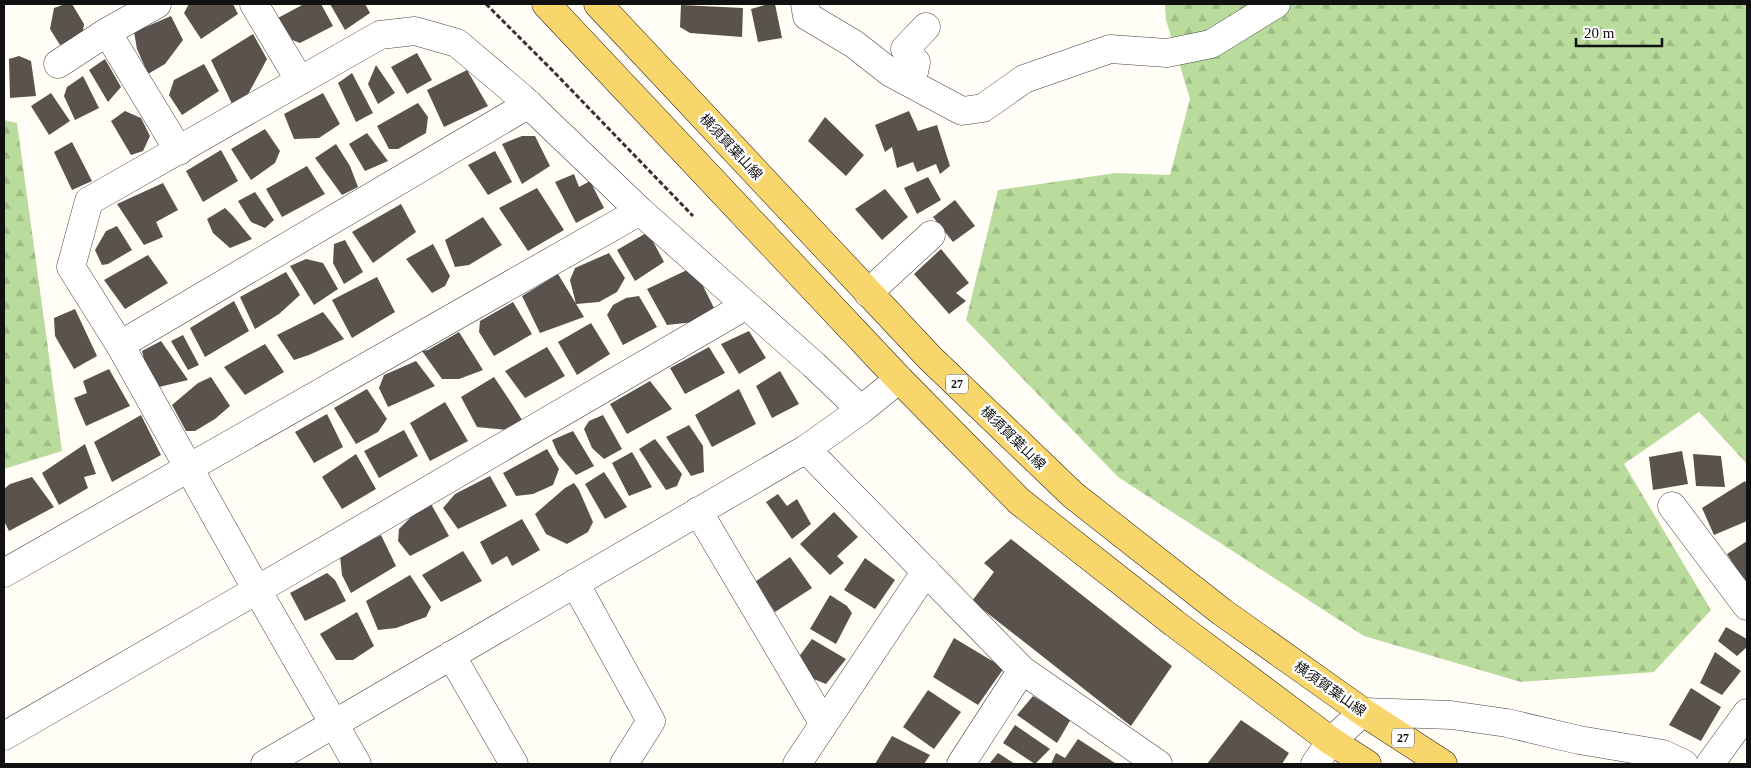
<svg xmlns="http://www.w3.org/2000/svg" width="1751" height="768" viewBox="0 0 1751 768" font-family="'Times New Roman','Noto Sans JP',serif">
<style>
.forest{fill:url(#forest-firs)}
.building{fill:#5a524d}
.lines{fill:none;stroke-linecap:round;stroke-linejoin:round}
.minor-casing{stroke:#444;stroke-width:29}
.primary-casing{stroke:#222;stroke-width:29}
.path{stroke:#333;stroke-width:3;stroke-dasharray:5 2.5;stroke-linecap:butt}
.minor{stroke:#fff;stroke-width:28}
.primary{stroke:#f9d66b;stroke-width:28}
.labels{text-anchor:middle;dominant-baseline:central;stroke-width:5;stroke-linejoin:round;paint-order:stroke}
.shield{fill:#fff;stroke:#585858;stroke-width:1}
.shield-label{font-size:12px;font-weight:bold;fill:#111}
.street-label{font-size:14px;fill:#111;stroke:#fff}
</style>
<defs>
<pattern id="forest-firs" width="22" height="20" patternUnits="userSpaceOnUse" patternTransform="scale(1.25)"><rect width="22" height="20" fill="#b9dc9c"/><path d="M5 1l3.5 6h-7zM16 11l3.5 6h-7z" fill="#9ebc85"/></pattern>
</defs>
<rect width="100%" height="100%" fill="#fffdf5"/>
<path class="forest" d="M1165 4H1747V464L1699 412 1624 464 1711 610 1654 672 1521 682 1364 636 1118 477 966 320 998 190 1116 173 1170 175 1190 99 1166 20Z
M4 120 17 123 62 451 4 469Z"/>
<path class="building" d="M65 4H72L84 24 82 37 60 45 50 29 54 8Z
M189 4H233L238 14 201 39 184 13Z
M304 4H321L333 26 300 43 282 36 276 19Z
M330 4H365L370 13 345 30Z
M768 4H775L782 38 758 42 751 9Z
M681 5 743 8 742 37 690 33 680 27Z
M171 16 183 40 165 64 148 74 137 49 134 32Z
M253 34 267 59 246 98 233 106 211 60Z
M417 53 432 80 407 94 391 67Z
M19 56 31 61 36 96 10 98 9 59Z
M105 59 121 87 108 102 89 70Z
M204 64 219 91 182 115 169 95 174 80Z
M376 65 395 93 378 104 368 84Z
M467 70 488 106 444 127 427 90Z
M352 73 373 113 356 122 338 83Z
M83 76 99 108 75 120 64 96 67 87Z
M51 93 70 121 49 135 31 106Z
M323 93 340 124 319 138 294 139 284 114Z
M418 103 428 117 426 133 398 149H389L377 126Z
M125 111 141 118 150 136 143 151 131 155 111 121Z
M909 111 918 131 937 125 950 166 940 174 936 164 917 172 913 162 897 168 892 147 885 152 875 125Z
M825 117 864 155 846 176 808 141Z
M265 129 280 151 275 163 251 180 231 149Z
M367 133 388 161 365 171 349 144Z
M522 136H535L550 166 522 184 502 144Z
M72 142 92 181 72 190 54 152Z
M336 144 350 166 358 187 342 195 315 158Z
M221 150 238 181 203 202 186 171Z
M495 151 512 182 488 195 468 165Z
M307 166 325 194 282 217 266 189Z
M574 174 579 187 590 181 604 208 576 223 555 182Z
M928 177 941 200 917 214 904 188Z
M163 183 178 210 156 222 163 237 144 245 117 204Z
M537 188 564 230 528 251 499 208Z
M885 189 908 217 882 240 855 209Z
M255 192 274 220 265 228 251 222 238 201Z
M955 200 975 226 953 242 933 217Z
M401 204 416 232 373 263 352 232Z
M225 208 233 216 252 239 230 248 213 233 207 219Z
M483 217 502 245 469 265 455 267 445 240Z
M117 226 132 250 108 264 102 265 95 250 106 231Z
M648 232 664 262 635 281 617 250Z
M345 240 363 272 344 284 333 263 334 244Z
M433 244 450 276 445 286 432 293 406 259Z
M941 249 969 283 956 293 966 301 949 314 914 274Z
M609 253 625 278 617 292 599 302 576 304 570 280 575 268Z
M148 255 168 283 125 309 104 280Z
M306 259 323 263 338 289 314 305 290 266Z
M687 270 699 278 716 312 695 322 667 325 647 289Z
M286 272 300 295 279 314 255 329 240 297Z
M558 274 584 317 540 333 522 296Z
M377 277 395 312 352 338 332 300Z
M639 296 657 327 623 345 607 315 613 305 626 298Z
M234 301 249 331 205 357 190 328Z
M513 302 532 334 494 356 479 332 480 321Z
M75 309 97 356 74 369 55 336 54 318Z
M323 312 344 339 309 355 294 360 277 335Z
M591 323 610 354 577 375 558 342Z
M749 331 766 358 739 374 721 344Z
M459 332 483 370 459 379H442L422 351 428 350Z
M183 335 199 365 188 370 171 341Z
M161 341 188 380 159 387 146 368 142 351Z
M265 344 284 372 245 395 224 367Z
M547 347 565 376 525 398 505 371Z
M709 347 725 373 685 394 670 368Z
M416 361 435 386 388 407 379 388 384 375Z
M109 369 130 406 86 426 74 398 87 393 83 381Z
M780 371 799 404 772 418 756 386Z
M211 377 230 406 215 419 195 431H186L172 405 198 383Z
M494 377 510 401 524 423 507 430 477 427 461 397Z
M650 381 672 409 627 434 610 404Z
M367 389 387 419 378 432 356 444 334 408Z
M739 389 756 424 712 447 695 415Z
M445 402 468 441 430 461 410 423Z
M327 414 343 447 314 463 295 432Z
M141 415 161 455 112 482 94 442Z
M603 415 622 449 604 459 592 448 584 429 589 421Z
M689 425 703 446 704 472 691 476 666 437Z
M404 430 418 456 379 478 364 451Z
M573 431 594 466 576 475 558 454 552 440Z
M655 439 682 474 677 486 666 490 639 449Z
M85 444 96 474 84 477 88 488 59 505 42 473Z
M547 449 559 469 553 485 533 494 516 496 503 473Z
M1682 451 1688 484 1653 490 1649 457Z
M632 452 652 487 629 496 612 463Z
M356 454 376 489 342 509 322 477Z
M1693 454 1721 456 1725 487 1696 486Z
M604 472 627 507 605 519 585 484Z
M490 476 507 506 458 529 443 508 455 494Z
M32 477 54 507 9 531 4 521V489L10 484Z
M1745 481 1747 485V521L1714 535 1702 508Z
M574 483 579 490 593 522 588 532 567 544 546 534 535 514 565 488Z
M778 494 787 506 797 499 811 524 792 539 766 502Z
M431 504 449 536 410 556 398 541 399 529 416 512Z
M834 512 858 537 837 556 844 563 830 575 800 544Z
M522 519 540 550 512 566 507 556 492 565 480 542Z
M381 535 396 566 351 593 342 575 340 556Z
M1011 539 1172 666 1131 726 972 601 994 572 984 563Z
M1747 541V585L1727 554Z
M463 551 482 581 441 602 422 575Z
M790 557 812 588 775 612 755 582Z
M865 558 895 580 875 609 844 590Z
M327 573 335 580 346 601 305 621 290 593Z
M410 575 431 607 426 617 396 628 378 630 366 601Z
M830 595 847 606 852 613 836 644 810 629Z
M357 612 374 646 353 660H336L320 634Z
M1726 627 1747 639V647L1737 656 1718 641Z
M954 638 1004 668 978 705 933 677Z
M812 639 846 659 826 684 801 674 795 662Z
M1715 652 1741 671 1722 695 1700 683Z
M1691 688 1721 707 1701 741 1669 725Z
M928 690 961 712 934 749 903 727Z
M1033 696 1071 719 1057 743 1017 715Z
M1241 720 1289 753 1282 764H1207Z
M1015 725 1050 749 1035 764 1003 743Z
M892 736 930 755 924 764H875Z
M1078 739 1115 763 1114 764H1051L1056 753 1065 758Z
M998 753 1015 764H989Z"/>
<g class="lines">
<defs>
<path id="minor" d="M157 4 107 32 179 151
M254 4 300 81
M805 4 807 16 854 44 891 73 962 111 983 108 1024 79 1110 49 1167 53 1211 44 1276 4
M58 64 107 32
M891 73 914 72 916 62 905 49 926 27
M868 293 931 235
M120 345 529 104
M806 449 1022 670 1158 764
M1672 506 1747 606
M698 511 824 724
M4 573 640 211
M575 583 651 721 624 764
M451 655 514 764
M4 736 257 590 745 306
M265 764 806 449 861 410 899 379
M357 764 257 590 120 345 71 267 89 201 380 35 415 31 457 43 522 98 640 211 814 365 861 410
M797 764 926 571
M961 764 1022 670
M1315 764 1331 741 1363 712 1451 715 1507 723 1579 740 1663 754 1684 764
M1710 764 1747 713"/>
<path id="primary" d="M546 4 899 379 1019 501 1174 623 1331 741 1367 764
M598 4 930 358 1073 495 1222 612 1363 712 1443 764"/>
</defs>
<use href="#minor" class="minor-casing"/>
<use href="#primary" class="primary-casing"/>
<path class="path" d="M486 4 553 71 693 216"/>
<use href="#minor" class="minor"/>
<use href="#primary" class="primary"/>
</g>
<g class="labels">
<g class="shield">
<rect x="946" y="374.5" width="22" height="19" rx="4"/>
<rect x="1392" y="728.5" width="22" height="19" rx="4"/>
</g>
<g class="shield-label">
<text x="957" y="384">27</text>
<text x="1403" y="738">27</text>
</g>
<g class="street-label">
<text transform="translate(731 147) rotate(47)">横須賀葉山線</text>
<text transform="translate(1013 438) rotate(44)">横須賀葉山線</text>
<text transform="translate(1330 689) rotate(35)">横須賀葉山線</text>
</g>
</g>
<rect width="1751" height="768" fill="none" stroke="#111111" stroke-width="10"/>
<path d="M1576 38v8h86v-8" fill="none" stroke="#111111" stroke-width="2.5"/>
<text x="1584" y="38" font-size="15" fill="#111111" stroke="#ffffff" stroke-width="4" paint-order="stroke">20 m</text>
</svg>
